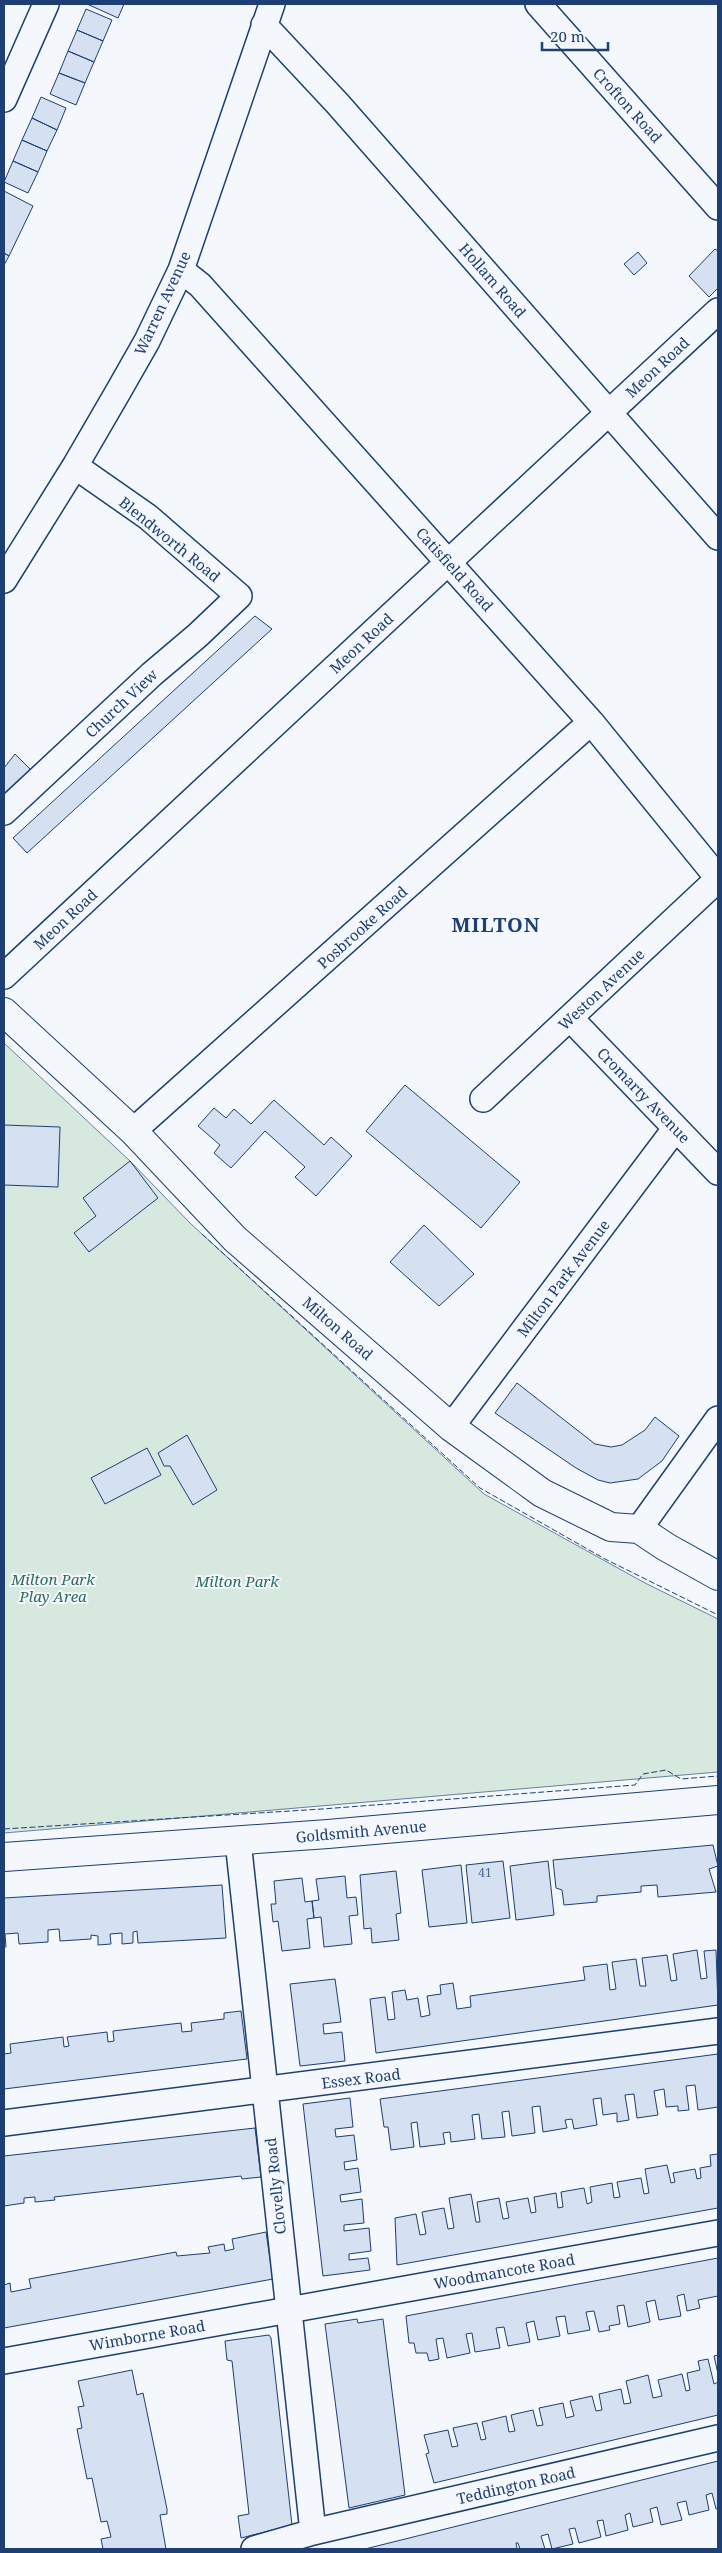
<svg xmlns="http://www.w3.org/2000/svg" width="722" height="2553" viewBox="0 0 722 2553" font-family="'Noto Serif',serif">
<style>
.green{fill:#d7e8df;stroke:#687fa3}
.building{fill:#d5e0f0;stroke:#1d3f73}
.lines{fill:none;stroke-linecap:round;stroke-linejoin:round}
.minor-casing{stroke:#1d3f73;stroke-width:28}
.major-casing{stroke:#1d3f73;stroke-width:30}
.minor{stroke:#f4f7fb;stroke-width:25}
.major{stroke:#f4f7fb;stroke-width:28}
.fence{stroke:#1d3f73;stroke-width:1;stroke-dasharray:6 2.5;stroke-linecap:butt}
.labels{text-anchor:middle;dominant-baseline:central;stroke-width:4;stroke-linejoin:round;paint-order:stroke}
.number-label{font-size:12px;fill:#4b6792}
.street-label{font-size:15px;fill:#1d3f73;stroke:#f4f7fb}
.park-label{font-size:15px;font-style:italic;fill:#2c6c60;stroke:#f4f7fb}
.district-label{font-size:20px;font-weight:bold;letter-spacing:1px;fill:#1d3f73;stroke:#f4f7fb}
</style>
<rect width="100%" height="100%" fill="#f4f7fb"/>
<path class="green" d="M4 1043 130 1161 190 1223 484 1494 645 1583 718 1619V1772L4 1833Z"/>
<path class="building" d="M87 4H124L118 18Z
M86 9 112 20 103 41 77 30Z
M77 30 103 41 94 62 68 51Z
M68 51 94 62 85 83 59 73Z
M59 73 85 83 76 105 50 94Z
M41 97 66 108 57 130 32 118Z
M32 118 57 130 47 151 22 140Z
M22 140 47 151 38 172 13 161Z
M13 161 38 172 28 193 4 182Z
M4 191 33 206 9 256 4 253Z
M715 249 718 251V288L709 297 689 276Z
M638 252 647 263 634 275 624 264Z
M4 253 9 256 4 265Z
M255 616 272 629 27 853 13 838Z
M15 754 36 775 4 808V768Z
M405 1085 520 1182 481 1228 366 1131Z
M274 1100 324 1145 331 1137 352 1156 316 1196 295 1177 305 1167 265 1131 231 1168 214 1153 220 1145 198 1126 214 1108 226 1118 234 1109 251 1124Z
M4 1125 60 1127 58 1187 4 1185Z
M130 1161 158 1198 89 1252 74 1233 96 1216 83 1198Z
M424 1225 474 1274 439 1306 390 1262Z
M517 1383 595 1444 611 1447 622 1445 645 1430 655 1417 679 1436 662 1461 638 1479 610 1483 598 1480 576 1468 495 1413Z
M187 1435 217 1490 193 1505 170 1466H164L158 1453Z
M147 1448 161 1475 105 1504 91 1478Z
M713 1845 718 1866 709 1869 716 1892 658 1897 657 1885 641 1886V1892L597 1896V1902L564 1905 562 1890 556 1888 553 1860Z
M503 1861 510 1918 472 1923 466 1865Z
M548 1861 554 1915 516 1920 510 1866Z
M461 1865 467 1923 429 1927 422 1870Z
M396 1871 401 1913 396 1914 399 1940 372 1943 371 1928 364 1929 360 1875Z
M345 1876 347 1898 356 1897 358 1915 349 1916 352 1944 324 1947 321 1917 314 1918 312 1901 319 1900 316 1879Z
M302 1878 305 1902 312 1901 314 1918 307 1919 310 1948 282 1951 278 1921 273 1922 271 1904H276L274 1881Z
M222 1885 226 1938 138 1943 137 1931 133 1932V1943L122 1944V1933L110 1934 111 1944 98 1945V1936L91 1935V1939L60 1941 59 1929 48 1930V1942L19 1944 18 1933 5 1934 6 1947H4V1898Z
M697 1950 701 1979 707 1978 704 1951 716 1950 718 2005 376 2053 370 1999 385 1997 388 2020 395 2019 392 1992 405 1990 407 2000 418 1998 421 2017 430 2015 427 1996 441 1994 440 1985 453 1983 457 2009 471 2007 470 1996 585 1980 583 1967 607 1964 610 1990 616 1989 612 1962 636 1959 640 1986H646L642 1958 667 1955 671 1981 677 1980 673 1954Z
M335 1979 341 2022 323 2024 324 2034 342 2032 345 2061 300 2066 290 1984Z
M241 2011 247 2059 4 2089V2054L11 2053 10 2044 63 2037 64 2047 69 2046 67 2037 107 2032 108 2042 114 2041 113 2031 181 2023 182 2032 192 2031 191 2023 224 2019V2013Z
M718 2054V2107L698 2110 695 2085 686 2086 689 2110 678 2111V2106L666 2107 664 2089 654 2091 658 2115 637 2118 634 2094 625 2095 629 2120 617 2122V2113L603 2115 601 2098 593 2099 597 2125 574 2129 572 2119 565 2120 567 2128 543 2132 540 2106 532 2107 535 2133 512 2136 509 2111 502 2112 505 2137 482 2139 479 2114 472 2115 475 2139 451 2142 450 2132 443 2133 445 2144 420 2147 417 2122 411 2123 414 2147 391 2150 388 2127H384L380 2099Z
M350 2098 353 2127 335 2129 336 2137 354 2135 357 2160 344 2162 345 2170 358 2168 361 2192 340 2195 341 2202 362 2199 364 2223 344 2225V2231L369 2228 371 2251 349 2254V2260L368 2258 370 2270 323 2276 303 2104Z
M255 2128 261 2177 242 2179 241 2176 54 2197 55 2200 35 2202V2197L24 2198V2203L4 2206V2156Z
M718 2154V2208L397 2265 395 2218 416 2214 420 2235 426 2234 422 2212 444 2208 448 2229 454 2228 449 2198 471 2194 476 2222H480L477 2202 499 2198 503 2219 509 2218 506 2202 528 2198 531 2213 536 2212 534 2197 556 2193 558 2208 563 2207 561 2192 584 2188 587 2204 592 2202 590 2187 612 2183 614 2198 620 2197 617 2182 641 2178 644 2194 649 2193 645 2169 667 2165 671 2183 675 2182 673 2173 695 2169 697 2179 701 2178 700 2168 711 2166 710 2155Z
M266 2232 273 2279 4 2328V2285L10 2283 11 2292 31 2288 29 2279 176 2252 177 2256 210 2253 208 2247 224 2244 225 2251 234 2249 232 2239Z
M718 2258V2296L698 2300 700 2308 687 2311 684 2294 677 2296 681 2316 659 2320 655 2300 646 2302 650 2322 628 2327 624 2305 617 2306 620 2324 609 2326 610 2330 599 2332 594 2311 586 2312 590 2330 568 2334 565 2316 556 2317 560 2336 538 2340 534 2321 526 2323 530 2342 508 2346 504 2327 496 2328 500 2348 475 2352 472 2333 466 2334 470 2353 447 2358 443 2338 436 2339 439 2359 429 2361 427 2353H416L414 2343H409L406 2316Z
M357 2319 358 2323 383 2319 405 2495 349 2508 325 2324Z
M269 2335 271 2338 292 2525 241 2538 238 2516 249 2514 232 2361 227 2360 225 2341Z
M718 2355V2374L714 2356Z
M708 2359 714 2384 718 2382V2415L434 2483 426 2454 429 2453 424 2435 448 2430 452 2447 458 2446 453 2428 477 2423 481 2440 486 2439 482 2422 506 2416 509 2432 515 2431 511 2415 533 2410 537 2426 543 2425 539 2408 563 2403 566 2418 574 2416 570 2401 592 2396 596 2411 602 2410 599 2394 621 2389 624 2404 631 2403 626 2381 648 2375 653 2398 662 2396 658 2380 682 2374 686 2391 690 2390 687 2373 700 2370 698 2361Z
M132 2370 137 2395 143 2393 167 2509V2514L160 2515 166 2549H103L101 2539 111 2537 107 2521 101 2522 92 2478 87 2479 77 2429 82 2428 78 2407 84 2406 78 2381Z
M718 2461V2508L716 2509 712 2493 706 2495 709 2510 689 2515 686 2501 677 2503 682 2520 661 2525 657 2507 650 2509 653 2522 633 2527 630 2513 625 2515 628 2530 606 2536 603 2520 597 2521 601 2537 579 2543 575 2528 569 2529 573 2544 552 2549 548 2534 541 2536 545 2549H520L518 2543H516L517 2549H365Z"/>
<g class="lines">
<defs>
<path id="minor" d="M538 4 718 207
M264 25 337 103 718 537
M4 99 46 4
M181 270 200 285 591 722 718 878
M4 580 75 466 118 392 147 341 181 270 272 4
M4 812 152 674 198 635 239 596 148 517 75 466
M4 976 718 311
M570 1018 718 1172
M483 1099 718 879
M133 1131 591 722
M451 1427 675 1129
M639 1529 718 1419
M238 1841 313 2532
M4 2123 718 2031
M4 2361 718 2233
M254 2549 313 2532 718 2438"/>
<path id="major" d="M4 1012 133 1131 235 1239 451 1427 542 1493 611 1527 639 1529 666 1547 718 1576
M4 1857 328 1834 718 1800"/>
</defs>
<use href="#minor" class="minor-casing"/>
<use href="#major" class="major-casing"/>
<use href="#minor" class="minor"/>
<use href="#major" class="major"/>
<path class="fence" d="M202 1234 480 1488 605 1559 718 1615
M4 1829 322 1809 635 1785 643 1774 666 1770 681 1779 718 1776"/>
</g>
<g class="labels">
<g class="number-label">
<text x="485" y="1872">41</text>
</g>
<g class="street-label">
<text transform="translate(628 105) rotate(48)">Crofton Road</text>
<text transform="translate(493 280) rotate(49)">Hollam Road</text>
<text transform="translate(162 303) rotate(-65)">Warren Avenue</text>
<text transform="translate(657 367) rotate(-43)">Meon Road</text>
<text transform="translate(170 539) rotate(39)">Blendworth Road</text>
<text transform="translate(455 569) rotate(48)">Catisfield Road</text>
<text transform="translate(361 643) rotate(-43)">Meon Road</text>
<text transform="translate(121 703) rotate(-43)">Church View</text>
<text transform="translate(65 919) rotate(-43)">Meon Road</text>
<text transform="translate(362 927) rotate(-42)">Posbrooke Road</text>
<text transform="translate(601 989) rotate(-43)">Weston Avenue</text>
<text transform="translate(644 1095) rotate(46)">Cromarty Avenue</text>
<text transform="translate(563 1278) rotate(-53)">Milton Park Avenue</text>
<text transform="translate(338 1328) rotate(41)">Milton Road</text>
<text transform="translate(361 1831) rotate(-5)">Goldsmith Avenue</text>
<text transform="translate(361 2078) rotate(-7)">Essex Road</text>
<text transform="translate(275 2186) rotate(-96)">Clovelly Road</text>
<text transform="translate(504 2271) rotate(-10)">Woodmancote Road</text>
<text transform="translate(147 2335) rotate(-10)">Wimborne Road</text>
<text transform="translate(516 2485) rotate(-13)">Teddington Road</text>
</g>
<g class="park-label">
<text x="53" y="1579">Milton Park<tspan x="53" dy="17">Play Area</tspan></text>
<text x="237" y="1581">Milton Park</text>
</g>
<g class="district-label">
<text x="496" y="924">MILTON</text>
</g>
</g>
<rect width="722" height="2553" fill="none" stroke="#1d3f73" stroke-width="10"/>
<path d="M542 42v8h66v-8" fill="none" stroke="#1d3f73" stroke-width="2.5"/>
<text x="550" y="42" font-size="15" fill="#1d3f73" stroke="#f4f7fb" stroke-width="4" paint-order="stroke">20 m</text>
</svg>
